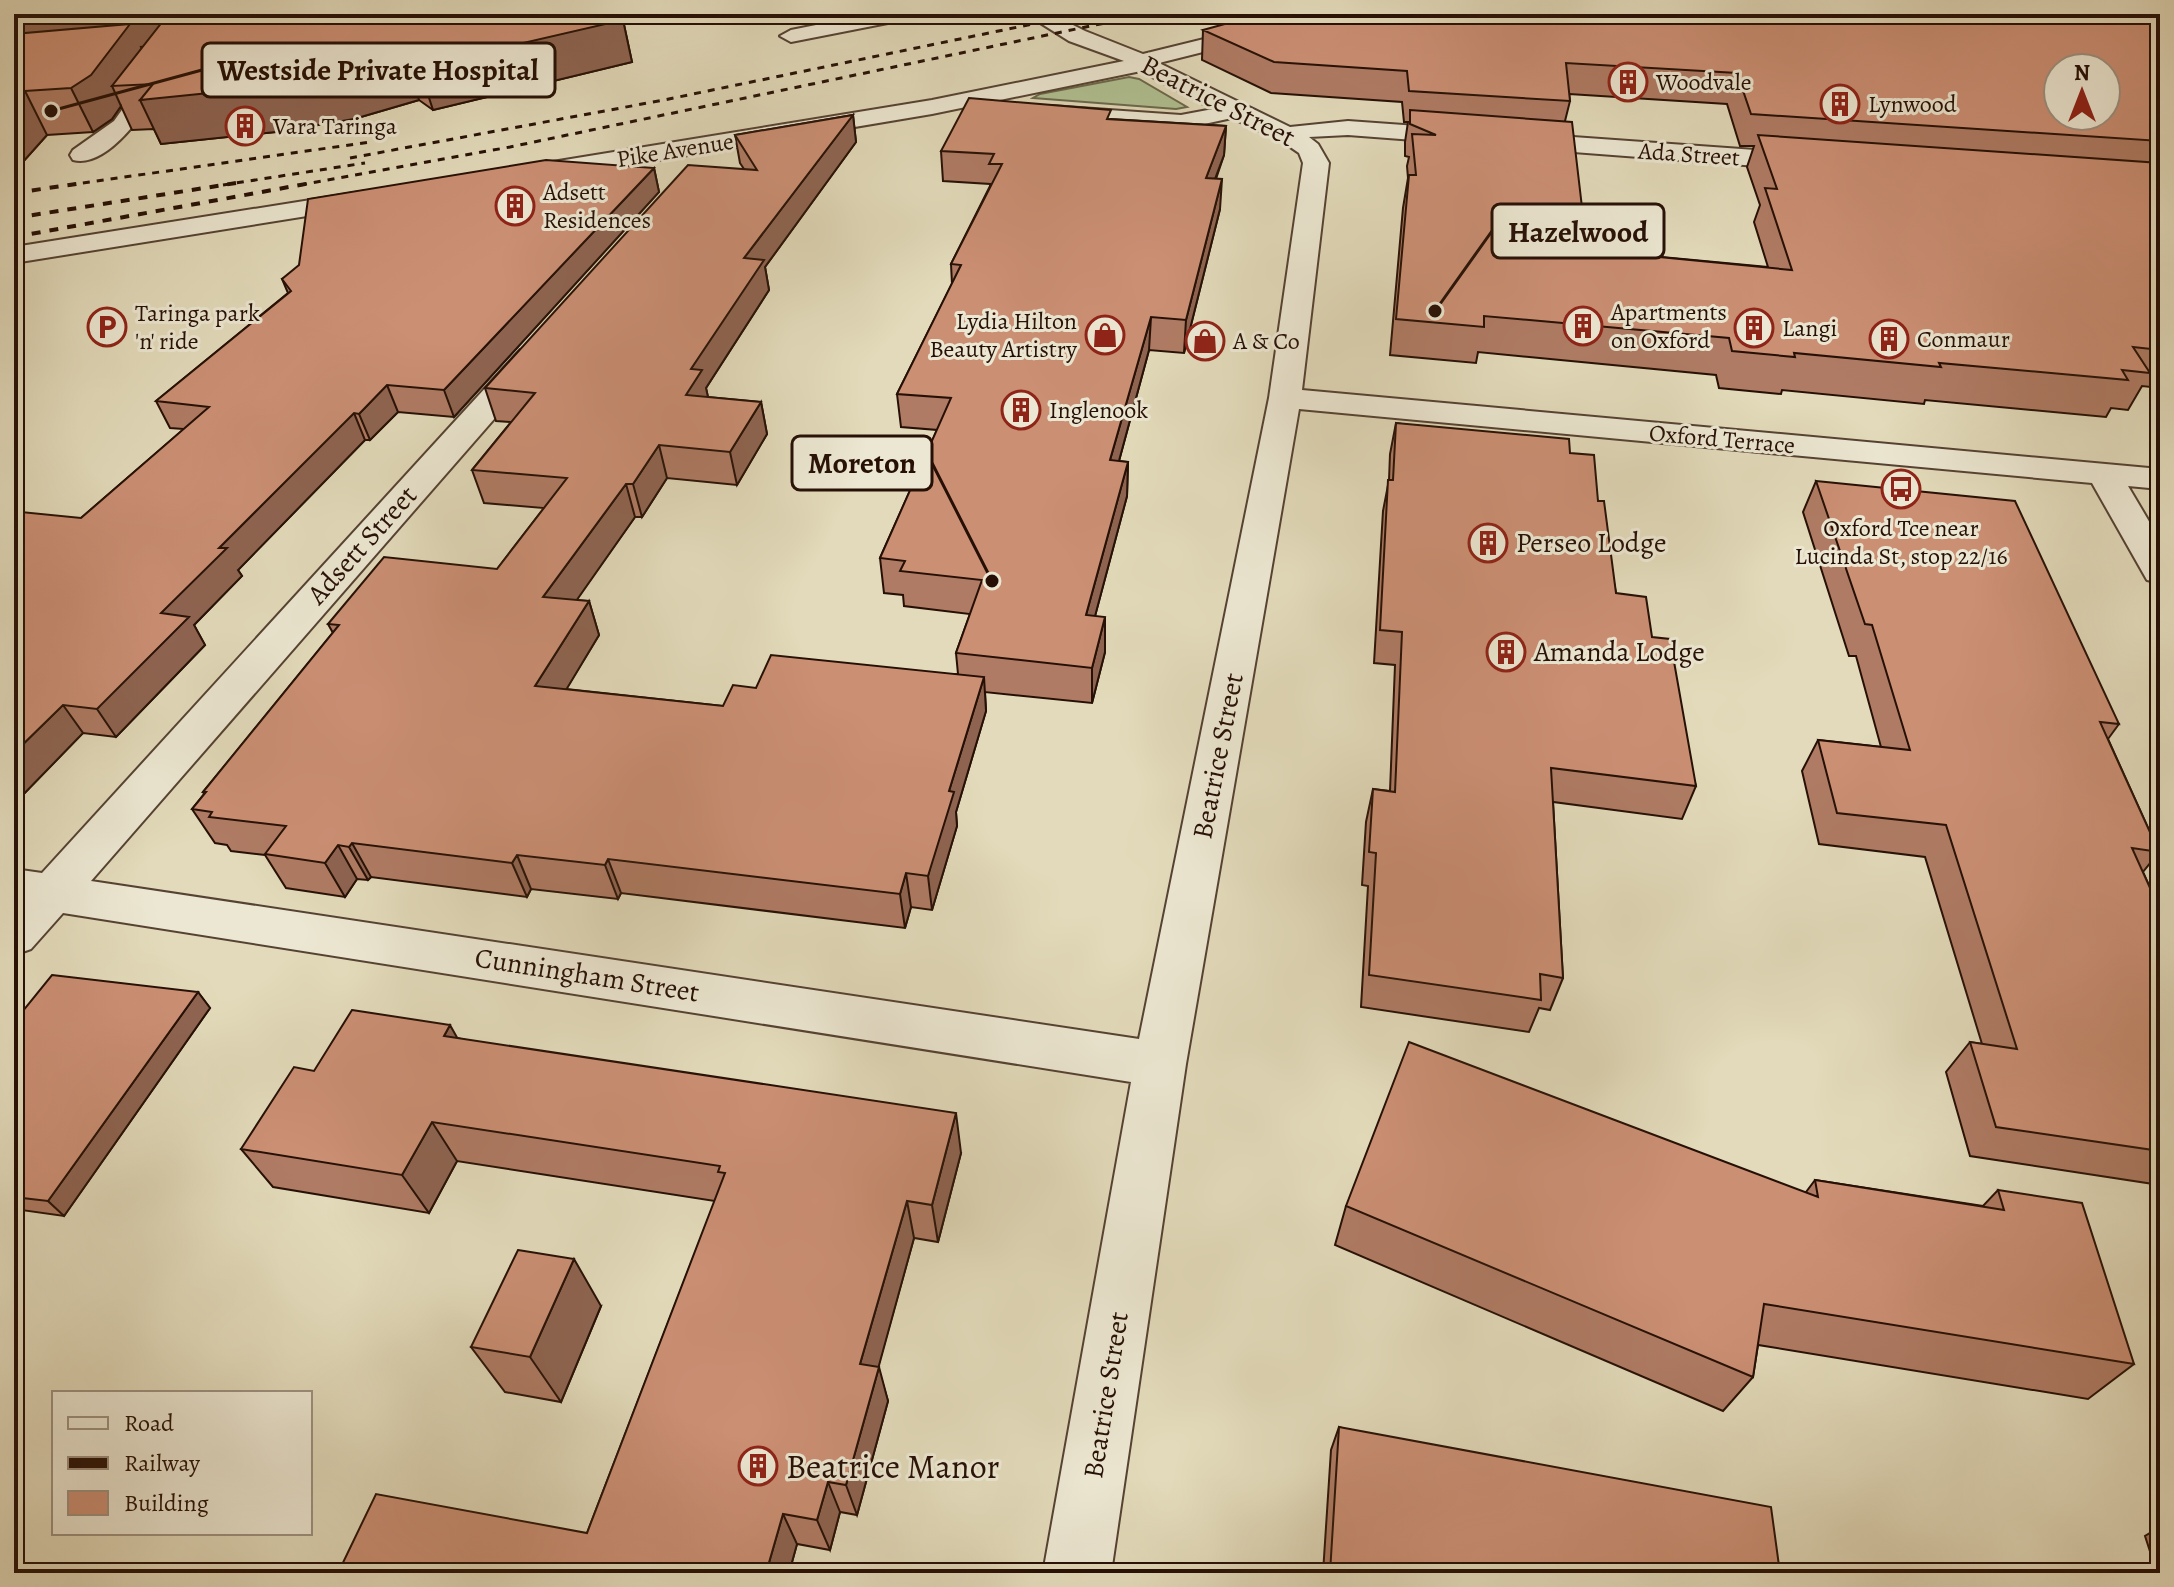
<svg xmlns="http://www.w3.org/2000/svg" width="2174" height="1587" viewBox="0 0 2174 1587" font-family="Alegreya,serif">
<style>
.green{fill:#b0c091;stroke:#6b684c;stroke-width:2}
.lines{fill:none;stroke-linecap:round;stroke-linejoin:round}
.minor-casing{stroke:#554233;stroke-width:4}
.minor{fill:#ece7d2;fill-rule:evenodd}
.rail-far1{stroke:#261006;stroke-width:3;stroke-dasharray:7 7;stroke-linecap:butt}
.rail{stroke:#261006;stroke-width:4;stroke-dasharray:9 9;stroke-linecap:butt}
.wall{fill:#af7b64;stroke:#261006;stroke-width:2;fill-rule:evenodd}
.shaded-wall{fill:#8e6451;stroke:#261006;stroke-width:2}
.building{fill:#cb8f74;stroke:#261006;stroke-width:2;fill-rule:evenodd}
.labels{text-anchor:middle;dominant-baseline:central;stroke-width:6;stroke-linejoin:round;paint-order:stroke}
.far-poi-label{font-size:24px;fill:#261006;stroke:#ece7d2;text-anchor:start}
.far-street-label{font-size:24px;fill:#261006;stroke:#ece7d2}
.street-label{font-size:28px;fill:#261006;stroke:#ece7d2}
.poi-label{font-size:28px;fill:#261006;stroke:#ece7d2;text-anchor:start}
.near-poi-label{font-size:34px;fill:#261006;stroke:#ece7d2;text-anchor:start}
.leader{fill:none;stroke:#261006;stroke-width:3}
.callout-dot{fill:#261006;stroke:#ece7d2;stroke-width:3}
.callout{fill:#ece7d2;stroke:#261006;stroke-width:3}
.callout-label{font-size:30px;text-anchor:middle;font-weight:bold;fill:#261006}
</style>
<rect width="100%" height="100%" fill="#e2daba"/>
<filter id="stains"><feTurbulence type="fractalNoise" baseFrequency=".0025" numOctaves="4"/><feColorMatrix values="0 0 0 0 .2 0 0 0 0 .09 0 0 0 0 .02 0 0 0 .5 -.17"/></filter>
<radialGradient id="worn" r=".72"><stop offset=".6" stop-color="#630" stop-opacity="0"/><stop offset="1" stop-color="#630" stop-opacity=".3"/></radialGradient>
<path class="green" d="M1129 77 1139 79 1187 107 1176 109 1033 98 1040 94Z"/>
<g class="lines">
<defs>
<path id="minor" d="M871 14H913L903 20 791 42 780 36 791 30Z
M1026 14H1051L1085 31 1143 54 1306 14H1342L1339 18 1159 63 1290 127 1348 121 1810 154 1819 157 1823 162 1819 167 1810 170 1348 135 1309 137 1318 144 1329 163 1302 390 2160 469V489L2128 486 2160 540V583L2147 580 2092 483 1299 409 1186 1064 1111 1573H1043L1131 1082 63 913 31 949 14 955V869L42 873 520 350 531 348 542 350 546 357 542 364 91 881 1139 1039 1269 398 1303 163 1299 153 1283 142 1232 118 1181 129 1051 120 1043 118 1039 113 1043 108 1051 106 1181 115 1213 109 1141 71 932 114 534 181 525 178 521 173 525 168 534 165 932 100 1124 61 1069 41Z
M161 64 172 71C154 98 111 170 73 160L70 155 73 150 114 121 153 66Z
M367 191 376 193 380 199 376 205 14 263V247Z"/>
</defs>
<use href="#minor" class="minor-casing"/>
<use href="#minor" class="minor"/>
<path class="rail-far1" d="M350 158 664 100 1081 14
M69 185 370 142
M223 185 365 163
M300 185 510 147 1148 14"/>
<path class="rail" d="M14 193 83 183
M14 218 236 183
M14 237 311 183"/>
</g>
<path class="wall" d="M14 14H617L618 17 623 20 632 62 433 110 419 100 354 119 276 132 161 144 154 129 132 130 121 106 112 119 93 132 47 135 14 172Z
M2160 14V388L2142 386 2128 410 2111 408 2106 417 1925 400 1924 404 1782 390 1781 394 1719 388 1716 375 1478 352 1476 363 1390 355 1403 208 1408 178 1407 166 1409 157 1405 156V142L1408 122H1404L1402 102 1271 93 1202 60 1203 30ZM1569 94 1727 104 1740 146H1754L1747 167 1760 205 1754 222 1768 267 1587 250 1565 121 1570 101Z
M853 115 856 142 765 267 769 290 706 388 708 397 761 402 767 434 737 485 667 478 642 517H635L576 600 589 601 599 635 566 689 723 706 756 688 958 674 956 653 970 614 904 606 903 595 884 593 880 558 937 430 901 427 897 394 952 284 951 264 990 186V184L943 181 941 151 1111 119 1226 126 1224 155 1216 179 1220 209 1184 353 1149 350 1119 461 1128 462 1127 496 1095 616 1105 652 1092 703 985 692 986 711 956 812 957 826 932 910 911 907 905 928 621 893 618 899 531 889 527 897 371 877 368 880 357 879 345 897 286 888 265 855 231 851 227 845 215 843 192 809 204 794 203 792 333 633 328 624 497 569 544 508 484 503 472 470 511 422 496 421 485 388 744 169 740 163 735 135Z
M654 168 659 192 454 417 398 412 370 440H365L238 570 242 576 194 625 205 645 116 737 83 733 14 804V518H81L184 429 170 428 156 401 288 293 282 279Z
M1396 423 1570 453 1598 501 1616 593 1652 637 1696 786 1682 819 1553 802 1563 978 1550 1010 1539 1008 1529 1032 1361 1007 1368 886 1362 885 1366 822 1373 789 1390 791 1395 665 1374 663 1383 511 1389 480 1390 454Z
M1816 481 2119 724 2108 739 2159 852 2143 872 2160 910V1185L1970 1156 1946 1072 1970 1042 1982 1044 1925 857 1819 844 1802 771 1818 740 1881 747 1856 656H1849L1803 512Z
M198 992 210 1008 64 1216 14 1209V1022Z
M457 1038 961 1153 938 1242 914 1238 878 1367 888 1401 857 1515 840 1512 830 1550 797 1544 789 1573H338L587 1533 715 1201 457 1161 429 1213 273 1187 241 1149Z
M1815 1180 1983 1206 1998 1190 2134 1364 2088 1399 1758 1345 1753 1377 1723 1411 1335 1245 1346 1206 1806 1192Z
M601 1306 561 1402 505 1392 471 1347Z
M1339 1427 1780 1573H1323L1331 1450Z
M2160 1527V1573H2157L2145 1536Z"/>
<path class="shaded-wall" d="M27 14H387L275 36 141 47 149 66 112 86 121 106 112 119 93 132 71 88 14 58V15Z
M609 14H617L619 21 623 20 632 62 433 110 419 67Z
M406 57 419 100 354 119 276 132 161 144 140 100Z
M25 91 47 135 14 172V102Z
M853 115 856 142 765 267 769 290 706 388 709 402 686 395 691 369 744 258Z
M1226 126 1224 155 1204 208 1206 178Z
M654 168 659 192 454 417 444 390Z
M1222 179 1220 209 1184 353 1186 320Z
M1151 317 1149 350 1110 494V460Z
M387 385 398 412 370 440 359 414Z
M761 402 767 434 737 485 730 452Z
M354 413 365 440 238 570 242 576 194 625 205 645 116 737 97 709 161 613 219 548Z
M659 445 667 478 642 517 633 484Z
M1128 462 1127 496 1086 650V615Z
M626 484 635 517 555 631 543 597Z
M589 601 599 635 548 720 535 686Z
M1105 617V652L1092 703V668Z
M984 677 986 711 956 812 957 826 932 910 928 876 949 791Z
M63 705 83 733 14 804V753Z
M352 843 371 877 368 880 349 847Z
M338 845 357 879 345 897 325 863Z
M517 855 531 889 527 897 512 863Z
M608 859 621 893 618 899 605 865Z
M906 873 911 907 905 928 900 894Z
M198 992 210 1008 64 1216 48 1201Z
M450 1025 473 1066 444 1036Z
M956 1113 961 1153 938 1242 932 1205Z
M432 1122 457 1161 429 1213 402 1175Z
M907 1201 914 1238 870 1398 860 1364Z
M574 1259 601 1306 561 1402 530 1357Z
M879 1367 888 1401 857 1515 846 1485Z
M828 1482 840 1512 830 1550 817 1520Z
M783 1514 797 1544 789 1573H766Z"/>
<path class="building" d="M246 14H611L623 20 419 67 406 57 338 76 259 88 140 100 153 84 112 86 163 21Z
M1261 14H2160V141L1751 114 1737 73 1566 63 1570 101 1409 91 1407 71 1274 62 1203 30ZM2058 68H2106V116H2058Z
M130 24 91 75 71 88 25 91 14 102V34Z
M969 98 1111 110 1107 119 1226 126 1206 178 1222 179 1186 320 1151 317 1110 460 1128 462 1086 615 1105 617 1092 668 956 653 982 580 900 571 905 561 880 558 951 398 897 394 961 265 951 264 1002 164H989L994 154 941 151Z
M1410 110 1572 122 1587 250 1792 270 1765 188 1777 189 1758 135 2160 163V350L2133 347 2150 373 2122 370 2128 380 1939 363 1941 367 1794 353 1795 357 1732 351 1729 338 1484 316V327L1396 319 1409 175H1416L1412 134 1436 135 1410 124Z
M853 115 744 258 764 260 691 369 702 370 686 395 761 402 730 452 659 445 633 484H626L543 597 589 601 535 686 723 706 733 685 756 688 771 655 984 677 949 791 954 792 928 876 906 873 900 894 608 859 605 865 517 855 512 863 352 843 349 847 338 845 325 863 265 854 286 826 209 817 212 812 192 809 206 792H203L339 625 328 624 384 557 497 569 567 478 472 470 535 393 485 388 688 165 757 170 735 135Z
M546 160 654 168 444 390 387 385 359 414 354 413 219 548H227L161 613 189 617 97 709 63 705 14 753V518L21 512 81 518 209 407 156 401 291 291 282 279 299 265 308 199Z
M1396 423 1569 439 1570 453 1594 455 1598 501H1604L1616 593 1646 597 1652 637 1670 639 1696 786 1551 768 1563 978 1540 974 1541 1000 1369 975 1376 853 1369 852 1373 789 1395 792 1402 632 1380 630 1388 480H1393Z
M1816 481 2015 501 2119 724 2100 722 2159 852 2132 848 2160 910V1151L1996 1127 1970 1042 2017 1049 1946 825 1837 813 1818 740 1910 750 1872 625 1865 624Z
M52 975 198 992 48 1201 14 1197V1022Z
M352 1010 450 1025 444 1036 956 1113 932 1205 907 1201 860 1364 879 1367 846 1485 828 1482 817 1520 783 1514 766 1573H338L376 1494 587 1533 725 1173 718 1172 720 1166 432 1122 402 1175 241 1149 294 1067 314 1071Z
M1409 1042 1818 1197 1815 1180 2004 1210 1998 1190 2082 1203 2134 1364 1764 1304 1753 1377 1346 1206Z
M518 1250 574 1259 530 1357 471 1347Z
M1339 1427 1771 1507 1780 1573H1330Z"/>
<defs>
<symbol id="building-ring" viewBox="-11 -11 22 22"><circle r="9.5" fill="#ece7d2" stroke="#8f2418" stroke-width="1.5"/><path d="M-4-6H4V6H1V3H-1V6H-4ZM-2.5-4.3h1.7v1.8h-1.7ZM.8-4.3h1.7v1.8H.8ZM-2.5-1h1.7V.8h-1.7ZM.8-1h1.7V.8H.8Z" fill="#8f2418"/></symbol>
<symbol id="parking-ring" viewBox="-11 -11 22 22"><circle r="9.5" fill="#ece7d2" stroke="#8f2418" stroke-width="1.5"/><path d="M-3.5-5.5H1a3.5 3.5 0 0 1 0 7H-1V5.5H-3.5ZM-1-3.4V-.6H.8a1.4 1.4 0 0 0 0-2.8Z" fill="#8f2418"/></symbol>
<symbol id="shop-ring" viewBox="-11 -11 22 22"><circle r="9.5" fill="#ece7d2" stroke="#8f2418" stroke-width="1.5"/><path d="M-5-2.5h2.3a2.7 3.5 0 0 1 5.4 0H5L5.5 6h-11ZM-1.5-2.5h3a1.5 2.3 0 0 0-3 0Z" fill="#8f2418"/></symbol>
<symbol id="bus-ring" viewBox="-11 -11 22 22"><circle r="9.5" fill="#ece7d2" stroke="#8f2418" stroke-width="1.5"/><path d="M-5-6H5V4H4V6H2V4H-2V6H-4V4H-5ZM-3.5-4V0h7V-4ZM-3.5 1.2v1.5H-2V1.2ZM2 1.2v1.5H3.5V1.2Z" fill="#8f2418"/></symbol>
</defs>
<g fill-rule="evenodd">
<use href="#building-ring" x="1606" y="60" width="44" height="44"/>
<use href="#building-ring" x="1818" y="82" width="44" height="44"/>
<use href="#building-ring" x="223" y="104" width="44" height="44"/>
<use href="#building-ring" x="493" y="184" width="44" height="44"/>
<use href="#building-ring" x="1561" y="304" width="44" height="44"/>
<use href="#parking-ring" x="85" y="305" width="44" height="44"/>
<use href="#building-ring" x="1732" y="306" width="44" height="44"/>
<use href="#shop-ring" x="1083" y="313" width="44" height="44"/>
<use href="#building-ring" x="1867" y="317" width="44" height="44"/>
<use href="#shop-ring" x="1183" y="319" width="44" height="44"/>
<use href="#building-ring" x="999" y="388" width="44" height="44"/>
<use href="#bus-ring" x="1879" y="467" width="44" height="44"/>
<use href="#building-ring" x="1466" y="521" width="44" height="44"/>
<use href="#building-ring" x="1484" y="630" width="44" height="44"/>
<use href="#building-ring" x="736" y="1444" width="44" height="44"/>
</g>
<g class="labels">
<g class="far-poi-label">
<text x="1656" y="82">Woodvale</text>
<text x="1868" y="104">Lynwood</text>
<text x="273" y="126">Vara Taringa</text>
<text x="543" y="192">Adsett<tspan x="543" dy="28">Residences</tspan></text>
<text x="1611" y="312">Apartments<tspan x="1611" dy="28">on Oxford</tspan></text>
<text x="135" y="313">Taringa park<tspan x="135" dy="28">'n' ride</tspan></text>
<text x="1077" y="321" text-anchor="end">Lydia Hilton<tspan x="1077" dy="28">Beauty Artistry</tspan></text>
<text x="1782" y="328">Langi</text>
<text x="1917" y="339">Conmaur</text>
<text x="1233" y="341">A &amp; Co</text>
<text x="1049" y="410">Inglenook</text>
<text x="1901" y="528" text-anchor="middle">Oxford Tce near<tspan x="1901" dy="28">Lucinda St, stop 22/16</tspan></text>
</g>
<g class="far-street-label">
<text transform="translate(675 150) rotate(-9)">Pike Avenue</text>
<text transform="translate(1689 154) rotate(4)">Ada Street</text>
<text transform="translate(1722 439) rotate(5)">Oxford Terrace</text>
</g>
<g class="street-label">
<text transform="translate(1218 101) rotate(27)">Beatrice Street</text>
<text transform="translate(362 545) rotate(-48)">Adsett Street</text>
<text transform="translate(1218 756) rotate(-79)">Beatrice Street</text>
<text transform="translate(587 975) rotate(9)">Cunningham Street</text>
<text transform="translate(1106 1395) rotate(-81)">Beatrice Street</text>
</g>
<g class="poi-label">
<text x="1516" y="543">Perseo Lodge</text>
<text x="1534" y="652">Amanda Lodge</text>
</g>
<g class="near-poi-label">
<text x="786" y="1466">Beatrice Manor</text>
</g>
</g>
<path class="leader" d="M51 111L202 70M1435 311L1492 231M992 581L932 463"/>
<g class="callout-dot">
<circle cx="51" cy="111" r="8"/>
<circle cx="1435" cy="311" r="8"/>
<circle cx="992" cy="581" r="8"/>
</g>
<g class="callout">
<rect x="202" y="43" width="353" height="54" rx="8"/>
<rect x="1492" y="204" width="172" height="54" rx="8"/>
<rect x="792" y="436" width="140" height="54" rx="8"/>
</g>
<g class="callout-label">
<text x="378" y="80">Westside Private Hospital</text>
<text x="1578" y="242">Hazelwood</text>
<text x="862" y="473">Moreton</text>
</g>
<rect width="2174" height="1587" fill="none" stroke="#e2daba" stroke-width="48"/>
<rect x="16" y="16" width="2142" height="1555" fill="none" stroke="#261006" stroke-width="4"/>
<rect x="24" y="24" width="2126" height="1539" fill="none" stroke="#261006" stroke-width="2"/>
<rect x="52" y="1391" width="260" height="144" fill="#ece7d2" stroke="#9d9180" stroke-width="2"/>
<rect x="68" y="1417" width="40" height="12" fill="#ece7d2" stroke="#9d9180" stroke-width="2"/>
<text x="124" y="1431" font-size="24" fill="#261006">Road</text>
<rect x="68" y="1457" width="40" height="12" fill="#261006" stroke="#9d9180" stroke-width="2"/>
<text x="124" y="1471" font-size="24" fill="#261006">Railway</text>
<rect x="68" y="1491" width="40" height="24" fill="#cb8f74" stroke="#9d9180" stroke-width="2"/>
<text x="124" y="1511" font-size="24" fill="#261006">Building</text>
<g transform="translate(2082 92)"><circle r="38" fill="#ece7d2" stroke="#9d9180" stroke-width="2"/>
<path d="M0-6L14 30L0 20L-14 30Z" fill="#8f2418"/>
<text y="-12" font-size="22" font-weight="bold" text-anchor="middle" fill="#261006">N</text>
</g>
<rect width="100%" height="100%" filter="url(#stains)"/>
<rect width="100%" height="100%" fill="url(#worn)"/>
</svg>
